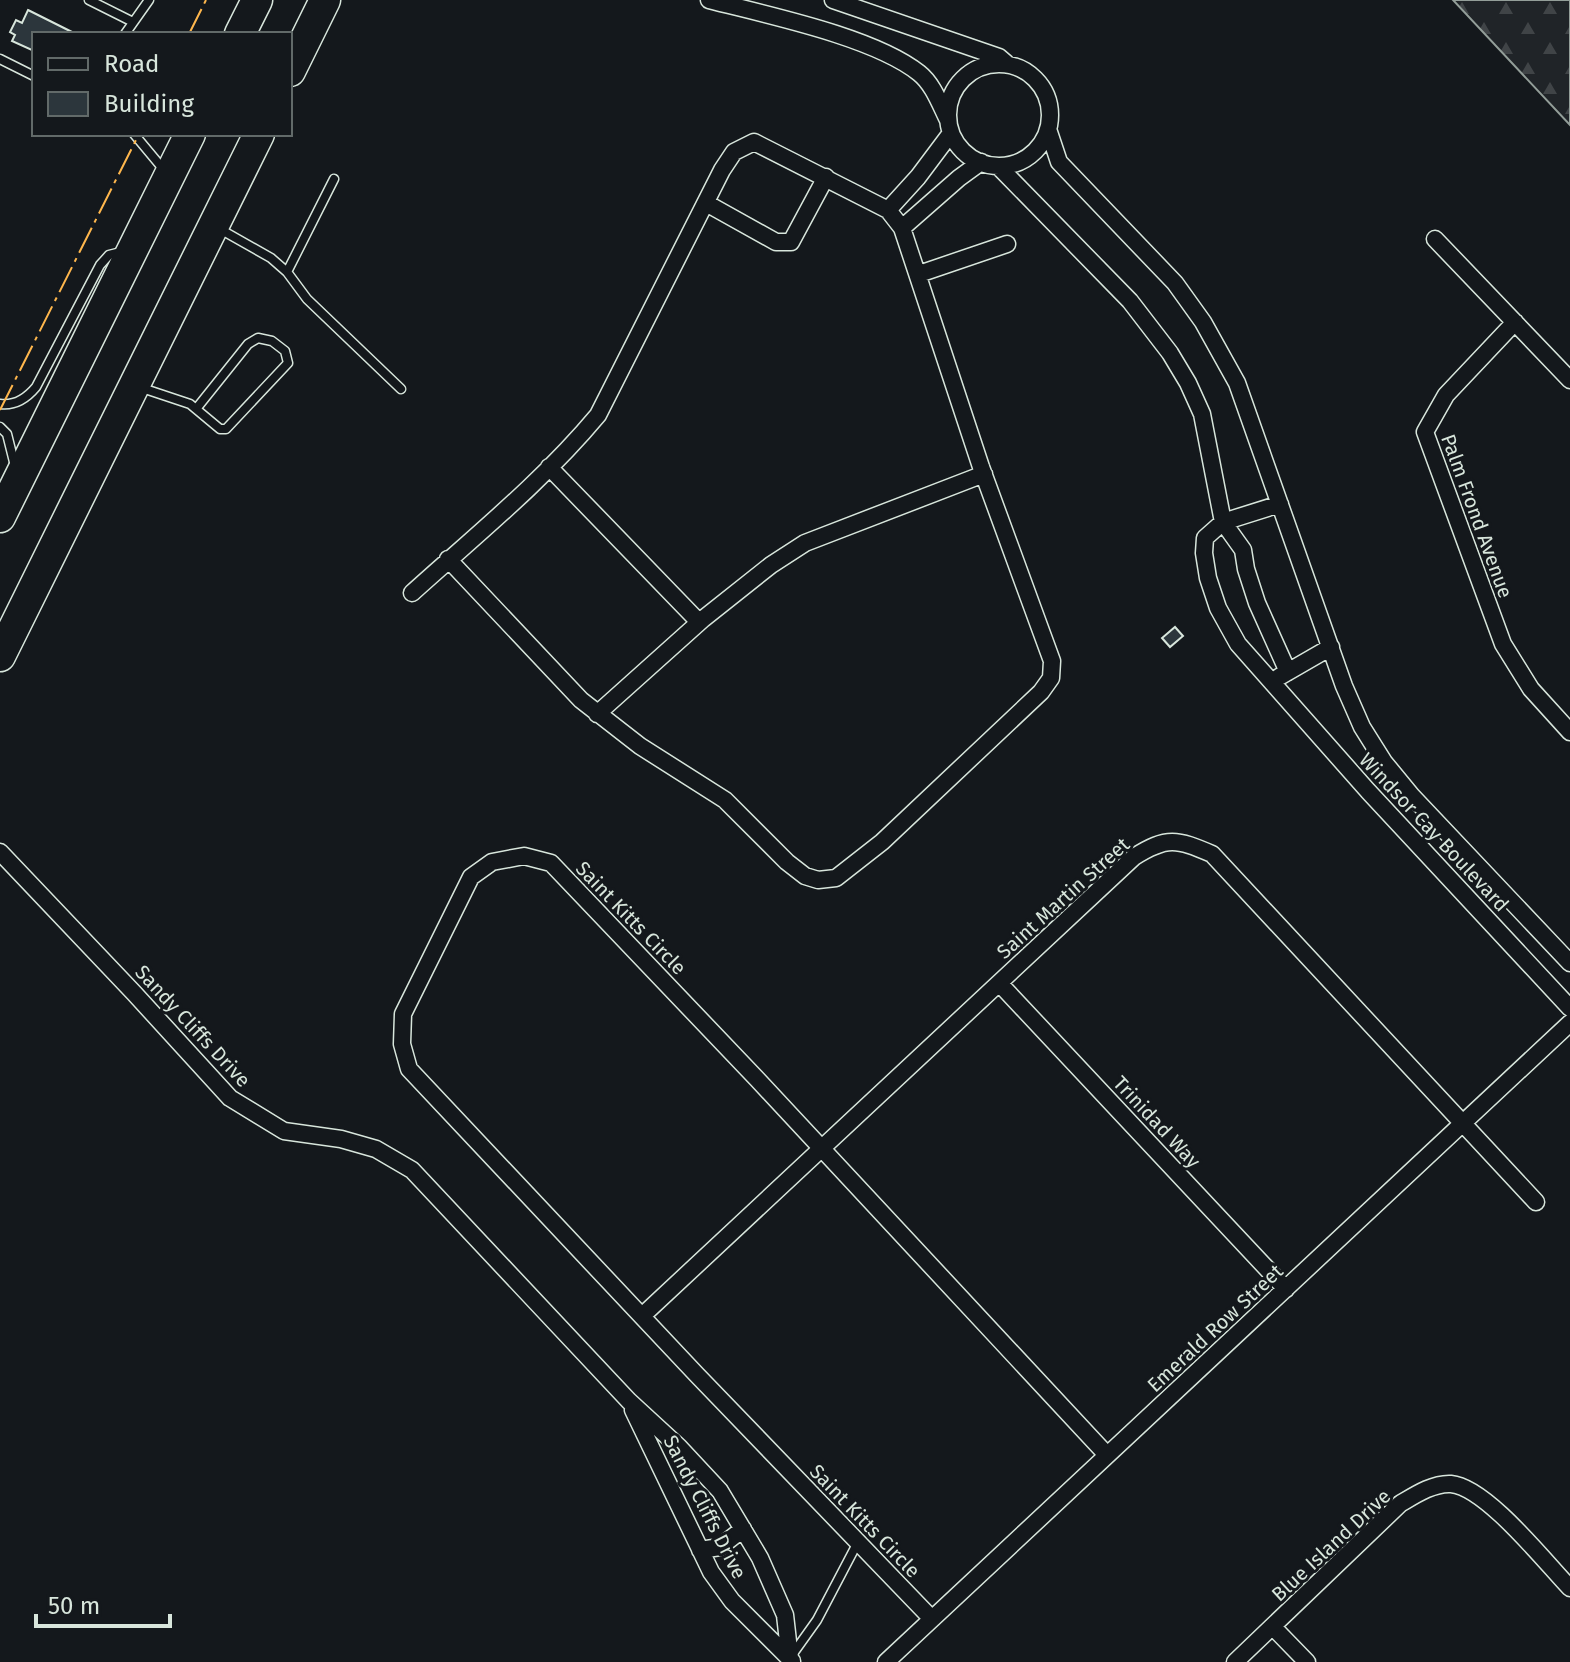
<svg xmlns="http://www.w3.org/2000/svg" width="1570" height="1662" viewBox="0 0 1570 1662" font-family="'Fira Sans',sans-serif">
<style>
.forest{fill:url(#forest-firs);stroke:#939e99;stroke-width:2}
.building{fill:#2c363c;stroke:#d8e6dc;stroke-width:2}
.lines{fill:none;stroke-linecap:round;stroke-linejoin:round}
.lane-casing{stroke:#d8e6dc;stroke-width:11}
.street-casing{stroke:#d8e6dc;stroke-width:19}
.highway-casing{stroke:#d8e6dc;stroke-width:33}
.lane{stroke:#14181c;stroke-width:8}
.street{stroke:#14181c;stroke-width:16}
.highway{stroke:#14181c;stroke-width:30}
.power{stroke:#ffb74d;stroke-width:2;stroke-dasharray:28 6 4 6;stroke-linecap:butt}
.labels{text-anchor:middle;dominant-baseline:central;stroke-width:6;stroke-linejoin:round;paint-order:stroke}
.street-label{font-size:20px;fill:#d8e6dc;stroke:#14181c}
</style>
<defs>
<pattern id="forest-firs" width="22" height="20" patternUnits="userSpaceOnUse" patternTransform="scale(2)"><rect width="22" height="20" fill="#202428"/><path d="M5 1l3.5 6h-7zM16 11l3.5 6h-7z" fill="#404447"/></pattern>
</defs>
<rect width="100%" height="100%" fill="#14181c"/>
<path class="forest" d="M1453 0H1570V125Z"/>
<path class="building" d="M28 10 76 34H34V51L12 41 15 35 10 32 16 20 22 23Z
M1175 627 1183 636 1170 647 1162 638Z"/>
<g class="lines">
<defs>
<path id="lane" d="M89 0 133 22
M125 34 149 0
M0 59 34 76
M134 134 164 170
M218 228 271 258 287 272 307 299 401 389
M287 272 334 179
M139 387 190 404 220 429H226L288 363 285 351 272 341 258 338 248 344 196 409
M0 404C15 406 26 399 36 387L100 265 109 255 121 252
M0 427 7 434 15 466
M792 1655 817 1620 858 1542"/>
<path id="street" d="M709 0C767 15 874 37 919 73 933 84 940 104 948 120
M833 0 999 57 1006 63
M948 115a51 51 0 1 1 102 0a51 51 0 1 1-102 0Z
M1048 129 1059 162 1175 283 1203 322 1237 383 1344 686 1362 727 1384 762 1412 796 1570 963
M998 166 1130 301 1170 353 1188 383 1202 414 1223 522 1243 550 1246 569 1257 603 1288 672
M706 203 776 242H791L826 177
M888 210 918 177 951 133
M902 228 959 178 981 162
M1435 239 1570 380
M919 274 1007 244
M1515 322 1446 395 1425 432 1503 644 1531 689 1570 732
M549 467 699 622
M1280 504 1223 522 1205 538 1204 553 1208 578 1218 608 1238 644 1368 791 1570 1008
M412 593C475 536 543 481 598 415L722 170 734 152 754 142 888 210 902 228 981 467 1052 661 1051 678 1041 692 882 842 836 878 818 880 805 876 787 862 725 800 640 746 581 700 448 559
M1279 677 1331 647
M597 714 703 619 771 565 805 543 984 474
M0 852 134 993 230 1098 284 1131 341 1139 376 1149 412 1170 629 1401 679 1447 720 1491 760 1558 785 1615 790 1659
M999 983 1286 1289
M642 1316 1134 857C1167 836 1177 839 1212 854L1536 1202
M633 1410 711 1572 732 1601 792 1661
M700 1550 720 1547 743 1529
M932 1619 697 1375 409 1069 402 1044 403 1014 471 877 492 862 524 856 551 863 757 1079 1107 1455
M1273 1627 1307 1662
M886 1662 1570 1023
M1235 1662 1400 1504C1415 1495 1433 1483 1451 1484 1486 1487 1545 1562 1570 1588"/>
<path id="highway" d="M240 34 257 0
M290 71 325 0
M0 517 190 134
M0 656 259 134"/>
</defs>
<use href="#lane" class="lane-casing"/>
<use href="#street" class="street-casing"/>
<use href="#highway" class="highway-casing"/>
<use href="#lane" class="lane"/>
<use href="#street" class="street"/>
<use href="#highway" class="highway"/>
<path class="power" d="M189 34 206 0
M0 410 139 134"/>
</g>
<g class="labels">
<g class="street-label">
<text transform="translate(1477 516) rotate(70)">Palm Frond Avenue</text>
<text transform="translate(1434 832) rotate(47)">Windsor Cay Boulevard</text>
<text transform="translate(1063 898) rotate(-42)">Saint Martin Street</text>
<text transform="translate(631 918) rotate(46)">Saint Kitts Circle</text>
<text transform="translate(193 1026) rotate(47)">Sandy Cliffs Drive</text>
<text transform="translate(1157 1122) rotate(47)">Trinidad Way</text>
<text transform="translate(1215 1328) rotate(-43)">Emerald Row Street</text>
<text transform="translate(705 1507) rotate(63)">Sandy Cliffs Drive</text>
<text transform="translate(865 1521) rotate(46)">Saint Kitts Circle</text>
<text transform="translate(1331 1545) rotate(-43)">Blue Island Drive</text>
</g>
</g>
<rect x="32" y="32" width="260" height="104" fill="#14181c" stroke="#626a69" stroke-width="2"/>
<rect x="48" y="58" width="40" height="12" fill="#14181c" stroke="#626a69" stroke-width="2"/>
<text x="104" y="72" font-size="24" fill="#d8e6dc">Road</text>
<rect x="48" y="92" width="40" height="24" fill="#2c363c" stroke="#626a69" stroke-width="2"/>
<text x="104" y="112" font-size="24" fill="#d8e6dc">Building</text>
<path d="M36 1614v12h134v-12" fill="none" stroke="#d8e6dc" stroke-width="4"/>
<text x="48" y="1614" font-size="24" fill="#d8e6dc" stroke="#14181c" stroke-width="6" paint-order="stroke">50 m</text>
</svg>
